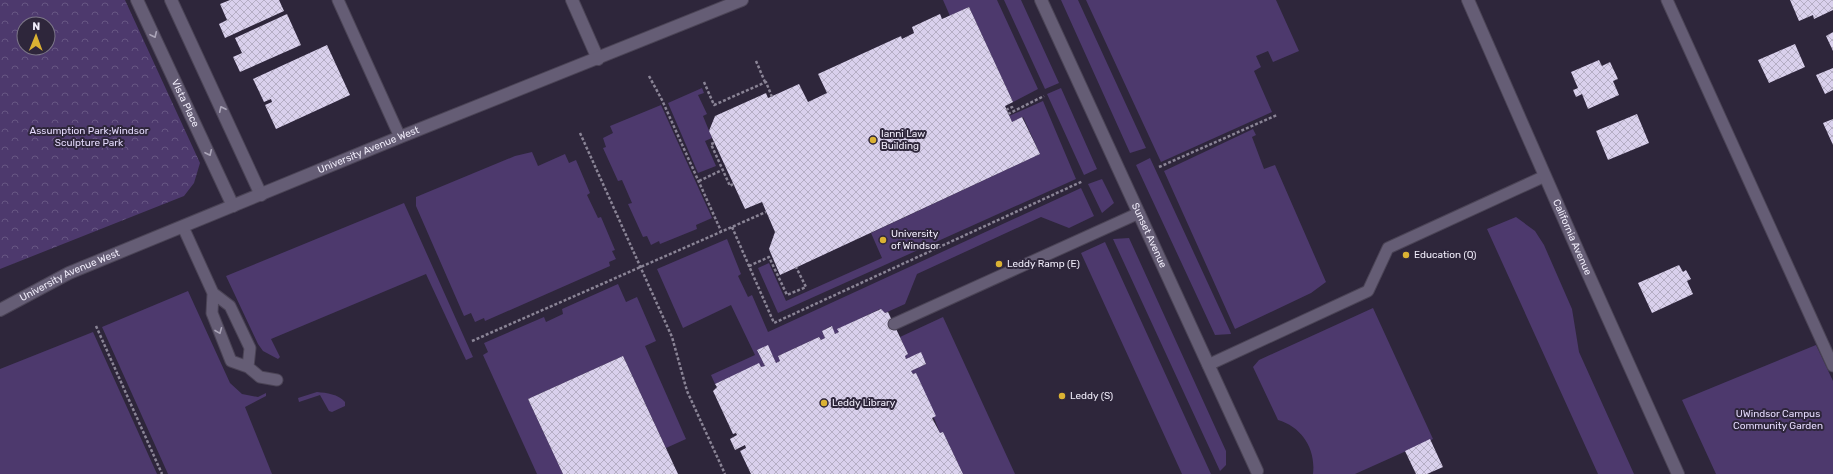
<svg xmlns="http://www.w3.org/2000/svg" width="1833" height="474" viewBox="0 0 1833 474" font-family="Rubik,sans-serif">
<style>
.green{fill:#4d396d}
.forest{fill:url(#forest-crowns);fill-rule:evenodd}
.building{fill:url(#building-cross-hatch)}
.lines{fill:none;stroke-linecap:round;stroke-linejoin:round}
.lane-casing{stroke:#4b4456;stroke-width:13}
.street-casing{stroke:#4b4456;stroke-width:14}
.secondary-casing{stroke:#4b4456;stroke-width:14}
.path{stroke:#8a8496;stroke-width:2.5;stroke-dasharray:3 2;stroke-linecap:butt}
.lane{stroke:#655d75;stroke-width:11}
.street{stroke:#655d75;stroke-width:12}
.secondary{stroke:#655d75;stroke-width:12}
.oneway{stroke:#aba5b8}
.poi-dot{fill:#dbb233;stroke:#2e263b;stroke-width:1.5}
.labels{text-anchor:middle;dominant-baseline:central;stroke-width:4;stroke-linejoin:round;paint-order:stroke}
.street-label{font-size:10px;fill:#f1edfb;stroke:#2e263b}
.park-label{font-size:10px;fill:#e3d9fb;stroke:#2e263b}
.poi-label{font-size:10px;fill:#f1edfb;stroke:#2e263b;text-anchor:start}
</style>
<defs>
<pattern id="forest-crowns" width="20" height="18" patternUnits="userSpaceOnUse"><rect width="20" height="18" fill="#4d396d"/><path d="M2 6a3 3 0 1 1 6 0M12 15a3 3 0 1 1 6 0" fill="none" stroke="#675683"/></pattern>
<pattern id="building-cross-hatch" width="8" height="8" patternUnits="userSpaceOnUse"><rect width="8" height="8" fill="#d9d0ec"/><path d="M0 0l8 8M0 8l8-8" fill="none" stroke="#b5aec4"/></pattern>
</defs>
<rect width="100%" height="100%" fill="#2e263b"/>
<path class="green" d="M943 0H997L1038 89 1013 102 969 7 950 16Z
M1004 0H1021L1059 83 1045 89Z
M1061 0H1078L1146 148 1130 153Z
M1086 0H1276L1299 51 1273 62 1268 51 1256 56 1261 67 1254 71 1272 112 1161 162Z
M702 88 704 93 698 95 707 114 703 116 712 138 705 141 716 166 698 173 668 103Z
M1061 88 1097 169 1084 175 1047 94Z
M1043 101 1076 179 778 313 758 268 769 263 786 301 882 258 871 233 1040 154 1023 117 1012 122 1009 116Z
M661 105 712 218 696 225 697 229 660 244 659 241 651 245 647 236 643 237 628 204 632 203 622 180 618 181 603 148 606 147 603 138 613 133 610 126Z
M1253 129 1256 135 1252 137 1264 169 1275 165 1326 282 1311 293 1235 329 1164 171Z
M532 152 538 166 565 154 569 163 576 160 590 193 587 195 598 218 601 217 615 250 612 251 616 259 609 262 610 266 485 321 484 318 475 322 471 313 464 316 416 206V197L515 156Z
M1150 158 1230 331 1231 334 1215 335 1136 165Z
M1102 179 1114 203 1102 213 1088 184Z
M1081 188 1094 216 1069 228 1041 217 917 274 905 304 885 313 880 309 838 329 839 332 835 334 831 326 822 331 825 338 821 340 819 337 778 356 780 361 776 363 768 346 757 350 765 366 761 367 759 364 715 384 711 375 755 355 731 305 683 328 657 269 727 239 741 274 738 276 748 297 752 295 768 332Z
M404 203 473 357 466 360 426 274 271 339 280 357 278 359 263 351 258 344 226 276Z
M1516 217 1535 231 1544 245 1572 309 1579 352 1634 474H1598L1487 229Z
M1129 238 1226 451V465L1220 471 1113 239Z
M1105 242 1211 474H1182L1081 253Z
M618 284 626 302 637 297 656 341 645 346 686 439 666 448 623 356 528 399 563 474H537L483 355 488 352 484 343 544 317 546 322 563 314 562 309Z
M188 291 230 383 242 394 258 397 266 393V396L245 407 272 474H168L102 327Z
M1373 308 1433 439 1355 474H1313C1316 449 1302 427 1278 420L1253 367 1259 360Z
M943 317 1015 474H963L943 432 940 433 916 373 913 374 911 371 926 364 921 353 906 359 905 356 908 354 900 337Z
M93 332 157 474H0V369Z
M1816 345 1833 381V474H1716L1682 400Z
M317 392C327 393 338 394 345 402V406L332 412 329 411 320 395 299 402 298 398Z"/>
<path class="forest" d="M0 0H125L200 163 194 183 184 196 0 269ZM24 24H48V48H24Z"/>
<path class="building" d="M230 0H279L284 11 225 38 219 24 227 20 220 4Z
M1790 0H1833V10L1814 19 1813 15 1799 21Z
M969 7 1013 102 1005 106 1012 122 1022 117 1040 154 780 275 769 249 775 232 762 202 745 209 709 131 715 116 766 93 768 98 799 84 808 102 827 93 818 74 901 36 902 39 914 33 912 27 940 14 942 19Z
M287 14 301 45 240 72 233 57 242 53 235 38Z
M1833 32V51L1826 36Z
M1795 44 1805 67 1769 83 1758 60Z
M327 45 350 95 276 129 265 105 272 102 271 99 264 102 253 79Z
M1599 60 1602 66 1610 62 1618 79 1613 81 1619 95 1588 109 1582 94 1576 97 1573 90 1578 88 1571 72Z
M1833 68V90L1825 94 1816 75Z
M1637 114 1649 143 1608 160 1596 131Z
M1833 119V145L1823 123Z
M1679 265 1683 272 1686 270 1691 279 1687 281 1693 294 1652 313 1638 283Z
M881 309 885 313 888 312 908 354 905 356 906 359 921 352 926 364 911 371 913 374 916 373 936 416 932 418 940 433 943 432 963 474H751L740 451 746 448 745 445 735 450 730 439 737 435 736 433 733 434 713 391 717 387 715 384 759 363 761 367 765 366 757 350 768 345 776 363 780 361 778 356 819 337 821 340 825 338 822 331 832 326 835 334 839 332 837 329Z
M623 356 678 474H563L528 399Z
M1430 439 1443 467 1427 474H1416L1405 451Z"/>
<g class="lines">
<defs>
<path id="lane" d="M338 0 400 137
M1667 0 1833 366
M183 227 213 293 212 313 231 361 248 367 260 377 277 380
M213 293 230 306 250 348 248 367
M894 324 1139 213
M1208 365 1368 291 1388 248 1545 176"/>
<g id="street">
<path id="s1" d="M137 0 233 206"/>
<path d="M171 0 261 195"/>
<path d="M572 0 598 59"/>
<path id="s2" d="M1041 0 1257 471"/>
<path id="s3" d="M1468 0 1581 258 1678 474"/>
</g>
<g id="secondary">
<path id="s4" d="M0 310 69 273 400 137 742 0"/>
</g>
</defs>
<use href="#lane" class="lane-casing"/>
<use href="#street" class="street-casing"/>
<use href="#secondary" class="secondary-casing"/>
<path class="path" d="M756 61 765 82
M649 76 662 100 721 231
M704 82 714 105 766 82 772 97
M1006 110 1012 107 1014 111
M1008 114 1044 96
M580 133 672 337 687 391 725 474
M714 143 711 144 730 186 733 184
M1159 167 1277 115
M699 181 722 170
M732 227 774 323 1083 181
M749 266 769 257 787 295 806 287 796 267
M96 326 162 474
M472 341 766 212"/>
<use href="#lane" class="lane"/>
<use href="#street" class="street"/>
<use href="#secondary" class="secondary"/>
</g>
<defs><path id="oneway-chevron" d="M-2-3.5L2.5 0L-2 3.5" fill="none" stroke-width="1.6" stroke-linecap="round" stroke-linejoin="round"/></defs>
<g class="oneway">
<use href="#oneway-chevron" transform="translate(154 35) rotate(65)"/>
<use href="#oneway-chevron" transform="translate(222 109) rotate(-115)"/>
<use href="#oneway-chevron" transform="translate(209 153) rotate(65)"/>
<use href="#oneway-chevron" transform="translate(219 331) rotate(68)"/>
</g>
<g class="poi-dot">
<circle cx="873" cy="140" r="4"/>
<circle cx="883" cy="240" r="4"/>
<circle cx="1406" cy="255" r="4"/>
<circle cx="999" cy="264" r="4"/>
<circle cx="1062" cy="396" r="4"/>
<circle cx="824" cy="403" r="4"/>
</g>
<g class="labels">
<g class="street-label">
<text stroke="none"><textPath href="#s1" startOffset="114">Vista Place</textPath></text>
<text stroke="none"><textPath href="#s4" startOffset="402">University Avenue West</textPath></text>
<text stroke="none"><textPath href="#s2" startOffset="259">Sunset Avenue</textPath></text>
<text stroke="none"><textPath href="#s3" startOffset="259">California Avenue</textPath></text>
<text stroke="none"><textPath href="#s4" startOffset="78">University Avenue West</textPath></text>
</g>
<g class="park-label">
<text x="89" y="131">Assumption Park;Windsor<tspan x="89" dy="12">Sculpture Park</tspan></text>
<text x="1778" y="414">UWindsor Campus<tspan x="1778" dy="12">Community Garden</tspan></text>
</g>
<g class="poi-label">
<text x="881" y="134">Ianni Law<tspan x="881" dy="12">Building</tspan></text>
<text x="891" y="234">University<tspan x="891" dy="12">of Windsor</tspan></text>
<text x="1414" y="255">Education (Q)</text>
<text x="1007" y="264">Leddy Ramp (E)</text>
<text x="1070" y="396">Leddy (S)</text>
<text x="832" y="403">Leddy Library</text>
</g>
</g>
<g transform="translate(36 36) rotate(1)"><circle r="19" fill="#2e263b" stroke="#7c7688"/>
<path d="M0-3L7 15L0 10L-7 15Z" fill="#dbb233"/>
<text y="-6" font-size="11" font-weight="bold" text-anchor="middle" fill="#f1edfb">N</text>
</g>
</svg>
